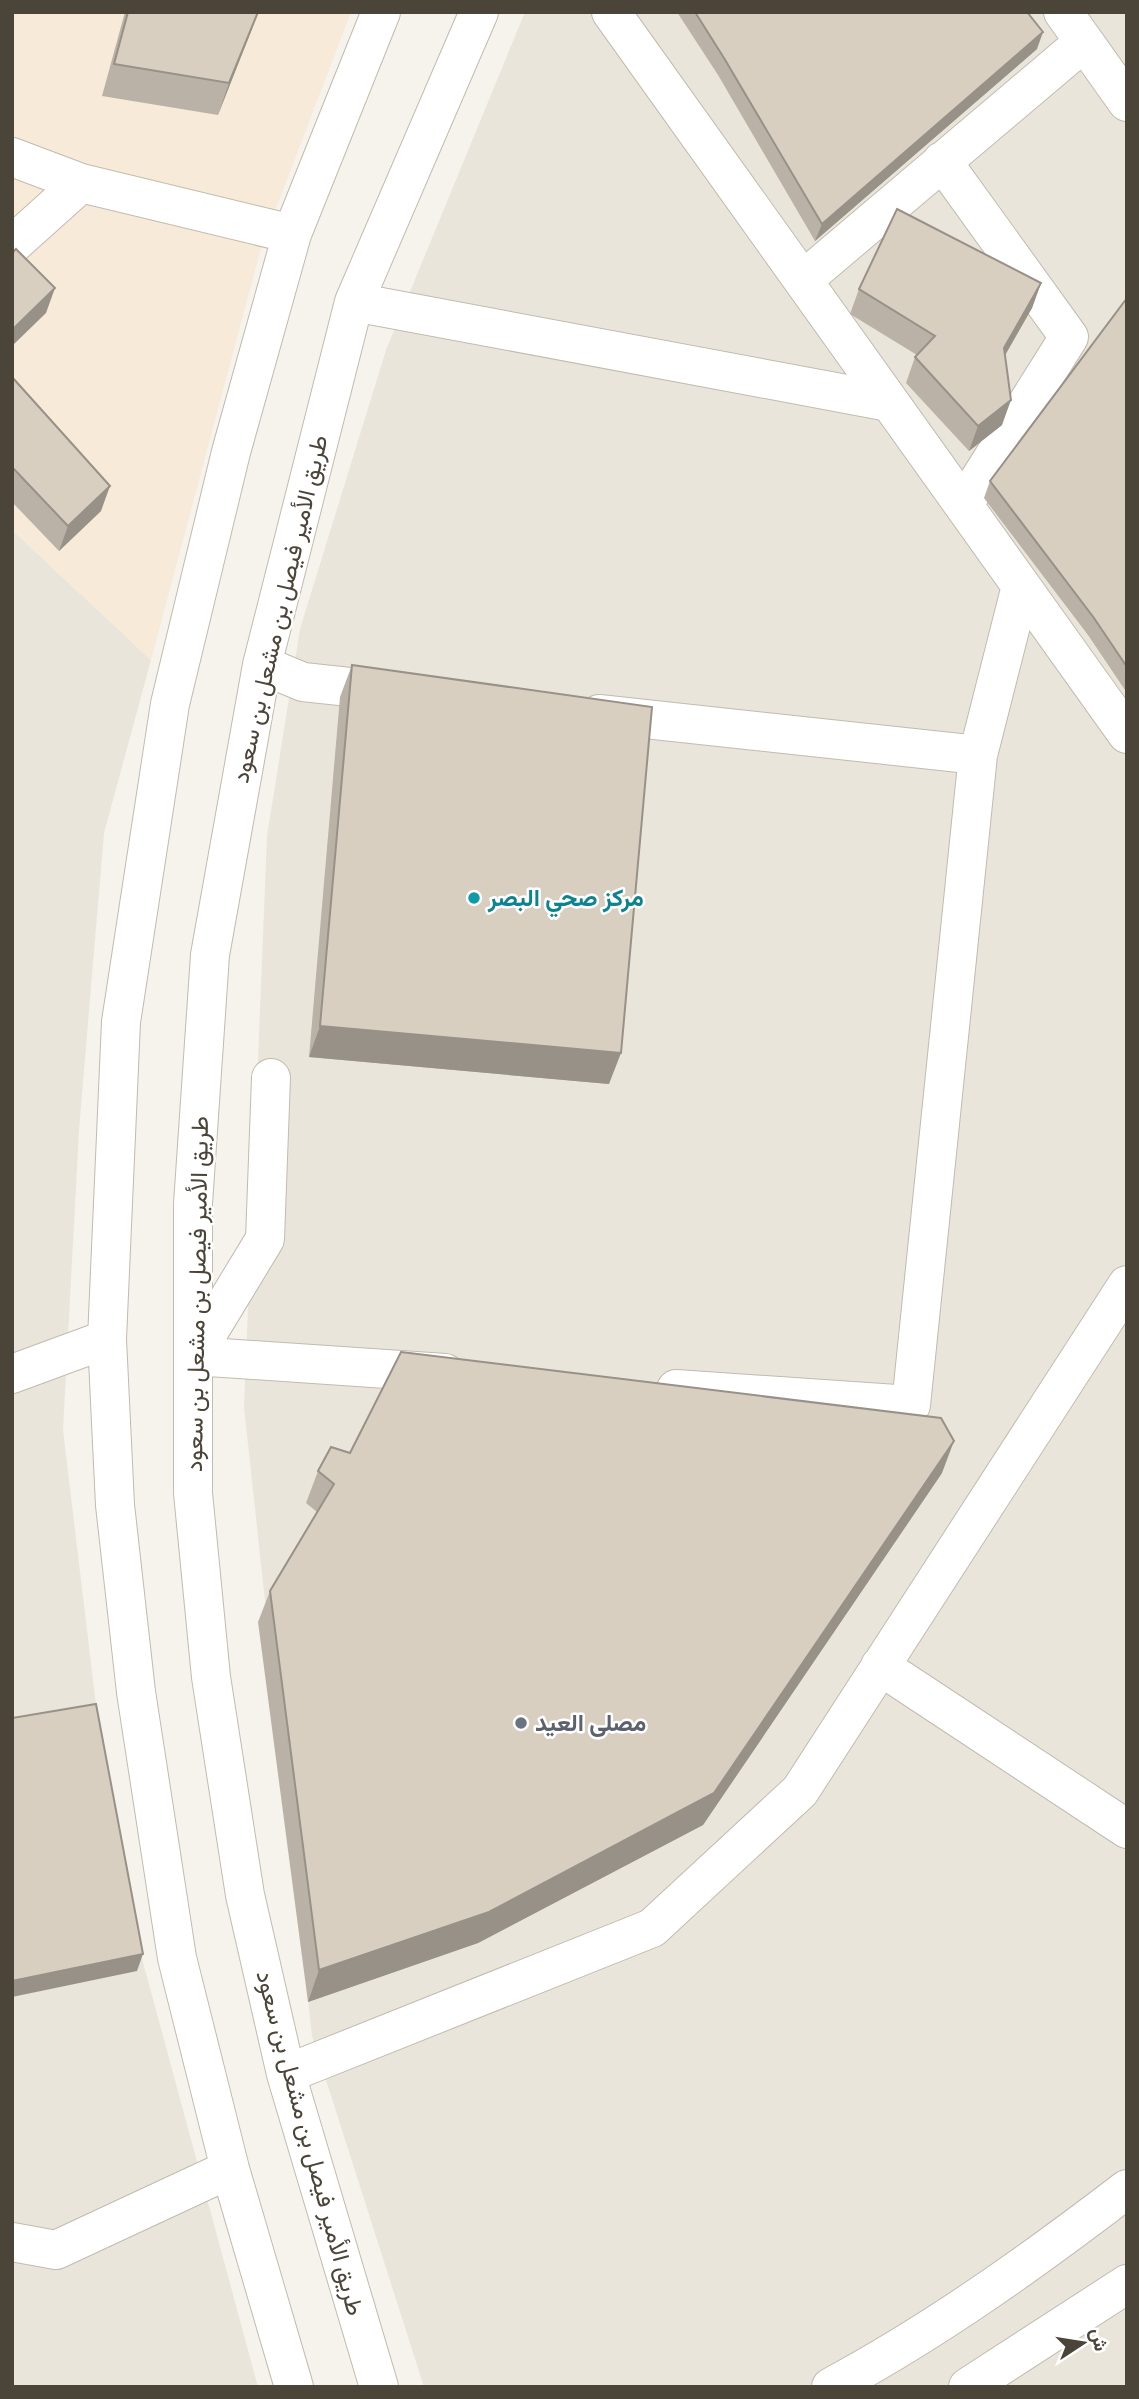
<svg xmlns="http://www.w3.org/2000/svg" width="1139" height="2399" viewBox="0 0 1139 2399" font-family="Signika,Vazirmatn,sans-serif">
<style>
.residential{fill:#eae5da}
.commercial{fill:#f7ead8}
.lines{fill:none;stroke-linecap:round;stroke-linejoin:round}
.minor-casing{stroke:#c2bbae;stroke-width:40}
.minor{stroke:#fff;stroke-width:38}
.wall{fill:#bab2a6}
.shaded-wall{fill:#979187}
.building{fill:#d8cfc1;stroke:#979187;stroke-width:2}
.culture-dot{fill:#0f9aa8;stroke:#fff;stroke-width:2.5}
.worship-dot{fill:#6b7280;stroke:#fff;stroke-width:2.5}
.labels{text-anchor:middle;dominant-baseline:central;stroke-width:5;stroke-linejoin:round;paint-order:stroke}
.street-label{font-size:24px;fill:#4b4439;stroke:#fff}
.culture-label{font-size:24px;font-weight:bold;fill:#0d838f;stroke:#fff;text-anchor:start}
.worship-label{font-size:24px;font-weight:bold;fill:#5b616d;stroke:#fff;text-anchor:start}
</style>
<rect width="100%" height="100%" fill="#f6f3ec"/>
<path class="residential" d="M525 12H1127V2387H424L312 2036 244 1407 267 836 300 629 386 350Z
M12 530 151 660 104 833 79 1130 63 1430 114 1855 258 2387H12Z"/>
<path class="commercial" d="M12 12H351L261 248 151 660 12 530Z"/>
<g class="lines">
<defs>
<path id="minor" d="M611 12 1127 734
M1063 12 1127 102
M12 157 81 183 292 234
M942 161 1069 337 964 504
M12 245 81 183
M803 280 1084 42
M354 302 889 402
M262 665 303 682 396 692
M599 714 978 755 911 1405 676 1389
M978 755 1021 586
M271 1078 265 1239 194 1356 445 1373
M12 1374 107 1339
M880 1666 1127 1829
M286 2074 652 1928 800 1791 1127 1285
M12 2242 56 2250 230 2169
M294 2387 230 2169 177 1958 136 1692 115 1505 107 1339 121 1022 170 704 231 452 292 234 381 12
M379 2387 286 2074 245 1895 211 1677 193 1493V1204L210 955 262 665 354 302 479 12
M831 2387C935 2331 1033 2261 1127 2189
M968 2387 1127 2284"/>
</defs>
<use href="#minor" class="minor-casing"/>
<use href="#minor" class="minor"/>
</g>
<path class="wall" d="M125 12H258L218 115 102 96Z
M677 12H1027L1037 49 815 241 718 75Z
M1041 283 1032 308 1005 355 1002 425 969 451 906 383 915 357 917 355 850 314 859 289Z
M1127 298V693L1088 635 984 498 990 481Z
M12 377 101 511 59 551 12 502Z
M352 665 609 1084 309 1057 340 697Z
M350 1453 942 1473 703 1825 478 1943 308 2002 258 1622 270 1591 317 1512 306 1503 318 1471Z"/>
<path class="shaded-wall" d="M258 12 252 29 218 115 229 83Z
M1043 32 1037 49 815 241 822 224Z
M1041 283 1032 308 995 373 1004 348Z
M55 288 46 313 12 346V330Z
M1011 400 1002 425 969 451 978 426Z
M110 486 101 511 59 551 68 526Z
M320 1026 621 1053 609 1084 309 1057Z
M954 1441 942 1473 703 1825 478 1943 308 2002 319 1970Z
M143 1954 137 1971 12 1997V1981Z"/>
<path class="building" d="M128 12H258L229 83 114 64Z
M695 12H1027L1043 32 822 224 724 58Z
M897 209 1041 283 1004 348 1011 400 978 426 915 357 935 336 859 289Z
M16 249 55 288 12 330V253Z
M1127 298V667L1094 618 990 481Z
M12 377 110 486 68 526 12 467Z
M352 665 652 707 621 1053 320 1026Z
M401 1352 941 1418 954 1441 714 1793 489 1912 319 1970 270 1591 334 1484 318 1471 331 1447 350 1453Z
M96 1704 143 1954 12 1981V1718Z"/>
<circle class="culture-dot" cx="474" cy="898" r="7"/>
<circle class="worship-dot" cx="521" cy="1723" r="7"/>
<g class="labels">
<g class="street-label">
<text transform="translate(280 609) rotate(-77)">طريق الأمير فيصل بن مشعل بن سعود</text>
<text transform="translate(197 1294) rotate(-89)">طريق الأمير فيصل بن مشعل بن سعود</text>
<text transform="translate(310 2143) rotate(75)">طريق الأمير فيصل بن مشعل بن سعود</text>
</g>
<g class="culture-label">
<text x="488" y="898">مركز صحي البصر</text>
</g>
<g class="worship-label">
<text x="535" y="1723">مصلى العيد</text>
</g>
</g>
<rect width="1139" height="2399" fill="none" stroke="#4b4439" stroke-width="28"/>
<g transform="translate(1083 2343) rotate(78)" stroke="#ffffff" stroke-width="5" paint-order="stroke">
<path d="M0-5L12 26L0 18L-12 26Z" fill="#4b4439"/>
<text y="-10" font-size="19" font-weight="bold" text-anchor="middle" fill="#4b4439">ش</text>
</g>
</svg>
